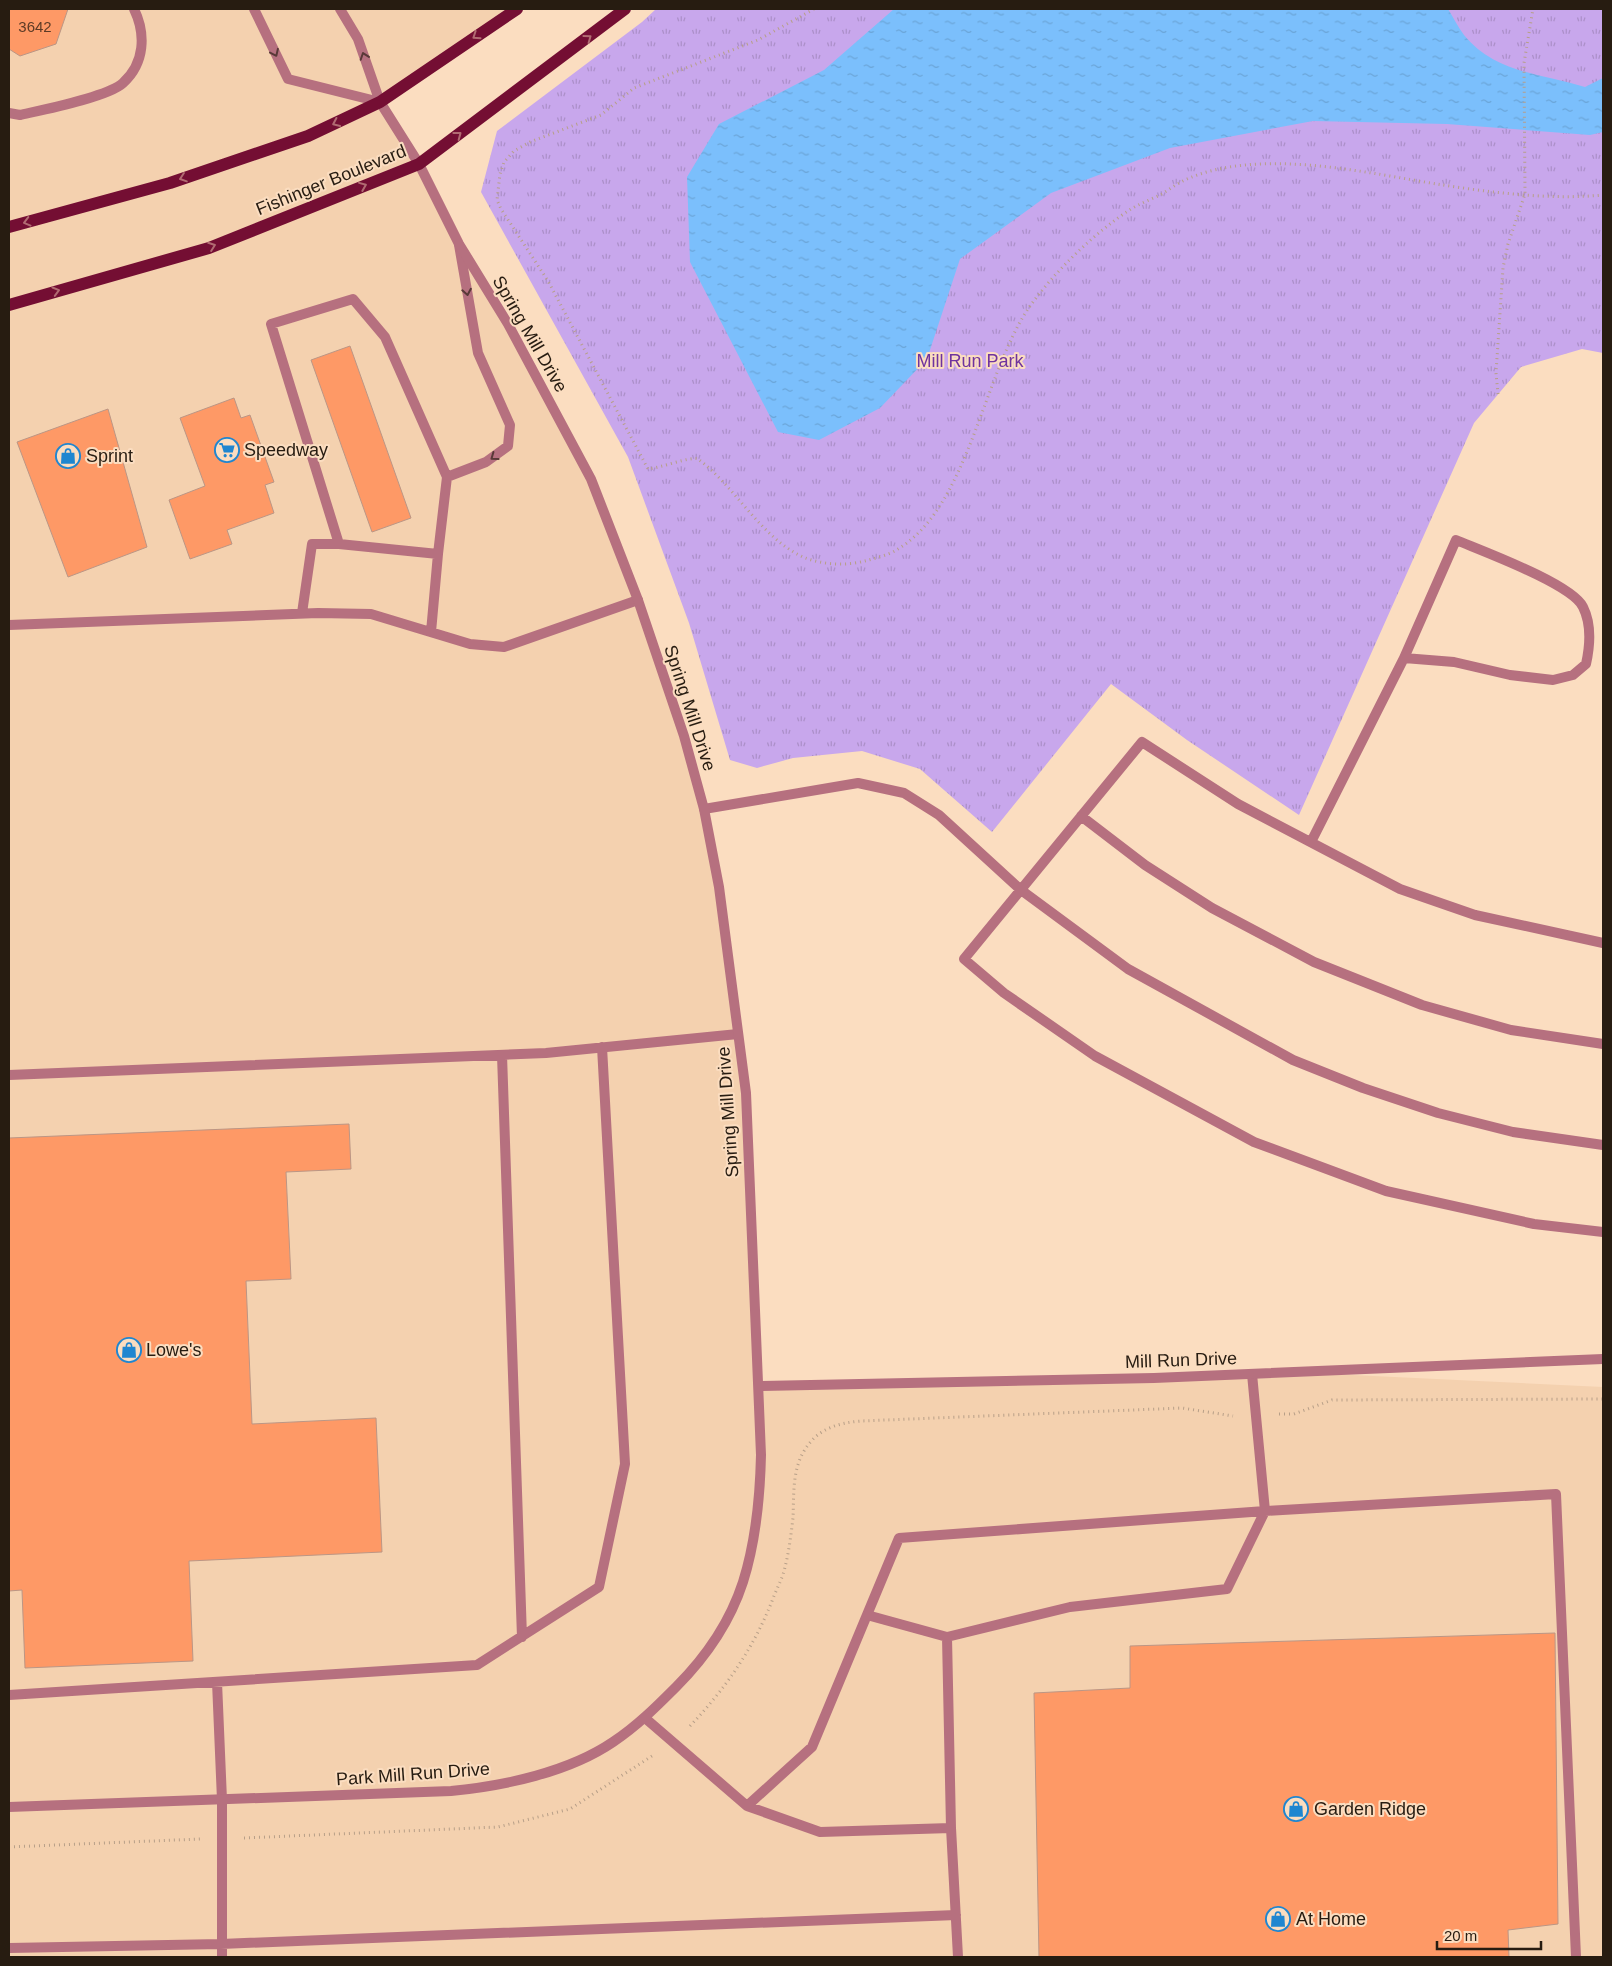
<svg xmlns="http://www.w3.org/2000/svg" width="1612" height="1966" viewBox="0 0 1612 1966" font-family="Arial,sans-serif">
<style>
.built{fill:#f4d1af}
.grass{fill:url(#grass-tufts)}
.water{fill:url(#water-ripples)}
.building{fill:#fe9966;stroke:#bb9685}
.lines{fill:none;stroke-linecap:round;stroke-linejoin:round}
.path{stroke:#b79f88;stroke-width:3;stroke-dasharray:1 4;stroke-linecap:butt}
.service{stroke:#b6707f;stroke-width:10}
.minor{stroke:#b6707f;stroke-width:10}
.primary{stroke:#740e33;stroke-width:12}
.oneway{stroke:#b16b72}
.oneway2{stroke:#593938}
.labels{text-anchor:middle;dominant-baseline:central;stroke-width:4;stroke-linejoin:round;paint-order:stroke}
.number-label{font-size:15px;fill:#5d3b26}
.street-label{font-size:18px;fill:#271c11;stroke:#fbddc0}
.park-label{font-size:18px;fill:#6f339e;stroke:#fbddc0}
.poi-label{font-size:18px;fill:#271c11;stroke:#fbddc0;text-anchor:start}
</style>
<defs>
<pattern id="grass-tufts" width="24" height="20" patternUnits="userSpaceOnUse" patternTransform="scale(1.25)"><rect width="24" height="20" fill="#c8a7ec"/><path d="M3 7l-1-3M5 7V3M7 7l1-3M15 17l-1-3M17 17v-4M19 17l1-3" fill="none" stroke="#ac8fc9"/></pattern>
<pattern id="water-ripples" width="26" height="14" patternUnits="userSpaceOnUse" patternTransform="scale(1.25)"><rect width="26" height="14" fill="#7bbffc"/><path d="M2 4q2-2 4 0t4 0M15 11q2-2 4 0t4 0" fill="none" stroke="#6aa4d7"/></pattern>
</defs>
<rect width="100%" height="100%" fill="#fbddc0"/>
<path class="built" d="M9 9H517L380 102 565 429 638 600 704 809 746 1093 759 1386 1289 1372 1603 1387V1957H9Z"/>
<path class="grass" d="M656 9H1603V353L1582 349 1521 367 1474 423 1299 815 1187 740 1111 684 992 832 920 769 862 751 793 758 757 768 730 760 689 623 628 457 481 192 497 131 642 22Z"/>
<path class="water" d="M894 9H1448C1453 17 1458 27 1464 35 1495 73 1542 74 1585 87L1603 78V132L1590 135 1447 124 1313 121 1170 148 1051 193 960 259 927 359 880 408 819 440 778 432 690 262 687 177 719 124 824 70Z"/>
<path class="building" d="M9 9H68L56 44 20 56 9 49Z
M350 346 411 518 372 532 311 360Z
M234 398 241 418 250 415 274 482 265 485 274 513 227 530 232 544 190 559 169 500 205 486 180 418Z
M108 409 147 547 68 577 17 442Z
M349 1124 351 1169 286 1172 291 1279 246 1281 252 1424 376 1418 382 1552 189 1561 193 1661 25 1668 22 1590 9 1591V1138Z
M1555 1633 1558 1924 1508 1930 1509 1957H1039L1034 1693 1130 1688V1646Z"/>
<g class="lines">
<path class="path" d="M814 9 758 40 634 88 601 115 530 142 514 151 504 162 500 174 497 200 501 209 548 281 648 469C660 468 691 456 698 459 735 486 761 538 803 557 822 565 846 566 865 561 876 558 889 555 898 549 968 507 983 376 1028 309 1053 273 1094 233 1131 209 1141 203 1152 199 1162 194 1170 189 1178 183 1187 179 1261 147 1366 173 1443 185 1495 193 1551 200 1603 195
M1498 394 1496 373 1503 268 1508 244 1525 194 1524 63 1533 9
M1279 1414H1294L1332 1400 1603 1399
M690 1726C727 1687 755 1646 774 1596 778 1586 783 1577 785 1567 789 1552 791 1534 793 1518 794 1496 792 1471 804 1451 817 1429 837 1423 861 1421L1182 1408 1233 1416
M244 1838 498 1827 570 1809 652 1756
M9 1847 200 1839"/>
<path class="service" d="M254 9 288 79 380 102
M340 9 358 39 380 102
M9 113 20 115C42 110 108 97 123 83 145 63 146 34 134 9
M447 477 486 462 508 446 510 425 478 353 459 245
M339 544 271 324 353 299 385 337 447 477 438 554
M302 613 312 544H339L438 554 431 632
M9 625 318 613 371 614 470 644 504 647 638 600
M704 809 858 783 904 793 939 815 1021 890 1128 969 1293 1060 1363 1088 1438 1113 1513 1132 1603 1145
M1081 816 1145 865 1212 908 1314 962 1422 1005 1511 1030 1603 1044
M1311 842 1404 658 1454 662 1510 675 1553 680 1573 675 1586 664C1590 646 1592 625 1583 607 1572 584 1482 551 1456 540L1404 658
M1603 943 1475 915 1400 889 1238 804 1142 742 964 959 1004 993 1095 1056 1254 1142 1386 1191 1534 1224 1603 1232
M502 1055 522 1637
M9 1075 546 1053 738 1034
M867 1615 947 1637 951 1828
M947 1637 1070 1607 1227 1589 1265 1511 1252 1374
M217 1682 222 1800V1957
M9 1695 477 1665 599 1587 625 1464 602 1047
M645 1718 747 1806 820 1832 951 1828 958 1957
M747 1806 812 1747 899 1538 1265 1511 1556 1494 1576 1957
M9 1948 221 1944 956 1915"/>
<path class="minor" d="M759 1386 1154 1378 1603 1359
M9 1807 451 1791C504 1786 569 1772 613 1742 637 1726 656 1707 676 1687 705 1658 730 1622 743 1582 756 1541 760 1498 761 1455L746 1093 719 887 704 809 684 736 638 600 591 479 508 324 459 244 419 164 380 102"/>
<path class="primary" d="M9 227 170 183 308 136 380 102 517 9
M9 305 209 248 419 164 625 9"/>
</g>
<defs><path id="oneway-chevron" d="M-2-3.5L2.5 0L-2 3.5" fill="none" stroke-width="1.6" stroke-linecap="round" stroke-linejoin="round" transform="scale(1.25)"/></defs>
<g class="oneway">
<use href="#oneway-chevron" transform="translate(476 36) rotate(146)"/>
<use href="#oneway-chevron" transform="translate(588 38) rotate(-36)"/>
<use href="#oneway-chevron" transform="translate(336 123) rotate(155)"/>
<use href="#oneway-chevron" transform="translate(458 135) rotate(-37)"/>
<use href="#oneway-chevron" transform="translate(183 178) rotate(161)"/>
<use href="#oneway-chevron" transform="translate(363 186) rotate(-22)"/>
<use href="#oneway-chevron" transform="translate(27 222) rotate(165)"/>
<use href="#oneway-chevron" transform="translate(212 246) rotate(-20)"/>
<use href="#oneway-chevron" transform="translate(56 291) rotate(-16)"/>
</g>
<g class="oneway2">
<use href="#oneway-chevron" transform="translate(275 53) rotate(65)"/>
<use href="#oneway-chevron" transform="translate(364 56) rotate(-109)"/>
<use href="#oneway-chevron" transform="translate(467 292) rotate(80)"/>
<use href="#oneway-chevron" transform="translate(494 457) rotate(144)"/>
</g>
<defs>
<symbol id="supermarket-ring" viewBox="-11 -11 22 22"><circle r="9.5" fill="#fbddc0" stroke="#1f86d0" stroke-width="1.5"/><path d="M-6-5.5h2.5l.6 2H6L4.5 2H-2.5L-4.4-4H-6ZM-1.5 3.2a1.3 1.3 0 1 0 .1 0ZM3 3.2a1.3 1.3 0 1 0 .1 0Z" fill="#1f86d0"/></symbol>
<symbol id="shop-ring" viewBox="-11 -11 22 22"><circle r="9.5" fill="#fbddc0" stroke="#1f86d0" stroke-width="1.5"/><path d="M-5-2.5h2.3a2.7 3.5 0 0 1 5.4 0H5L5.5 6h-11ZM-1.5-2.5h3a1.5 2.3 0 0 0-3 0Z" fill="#1f86d0"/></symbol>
</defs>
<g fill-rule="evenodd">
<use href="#supermarket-ring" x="213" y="436" width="28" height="28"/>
<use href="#shop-ring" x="54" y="442" width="28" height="28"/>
<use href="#shop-ring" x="115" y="1336" width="28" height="28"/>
<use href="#shop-ring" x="1282" y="1795" width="28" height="28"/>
<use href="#shop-ring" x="1264" y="1905" width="28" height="28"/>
</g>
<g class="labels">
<g class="number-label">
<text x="35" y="26">3642</text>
</g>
<g class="street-label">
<text transform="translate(331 180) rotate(-22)">Fishinger Boulevard</text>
<text transform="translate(530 334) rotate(60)">Spring Mill Drive</text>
<text transform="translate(690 708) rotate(72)">Spring Mill Drive</text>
<text transform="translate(728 1112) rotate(-94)">Spring Mill Drive</text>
<text transform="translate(1181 1360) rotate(-2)">Mill Run Drive</text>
<text transform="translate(413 1774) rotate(-4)">Park Mill Run Drive</text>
</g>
<g class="park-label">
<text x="970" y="361">Mill Run Park</text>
</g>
<g class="poi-label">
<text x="244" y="450">Speedway</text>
<text x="86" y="456">Sprint</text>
<text x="146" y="1350">Lowe's</text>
<text x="1314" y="1809">Garden Ridge</text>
<text x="1296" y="1919">At Home</text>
</g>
</g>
<rect width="1612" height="1966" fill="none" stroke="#271c11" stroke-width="20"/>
<path d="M1437 1941v8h104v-8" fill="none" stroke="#271c11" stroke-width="2.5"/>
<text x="1444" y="1941" font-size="15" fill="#271c11" stroke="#fbddc0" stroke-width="4" paint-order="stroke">20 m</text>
</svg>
